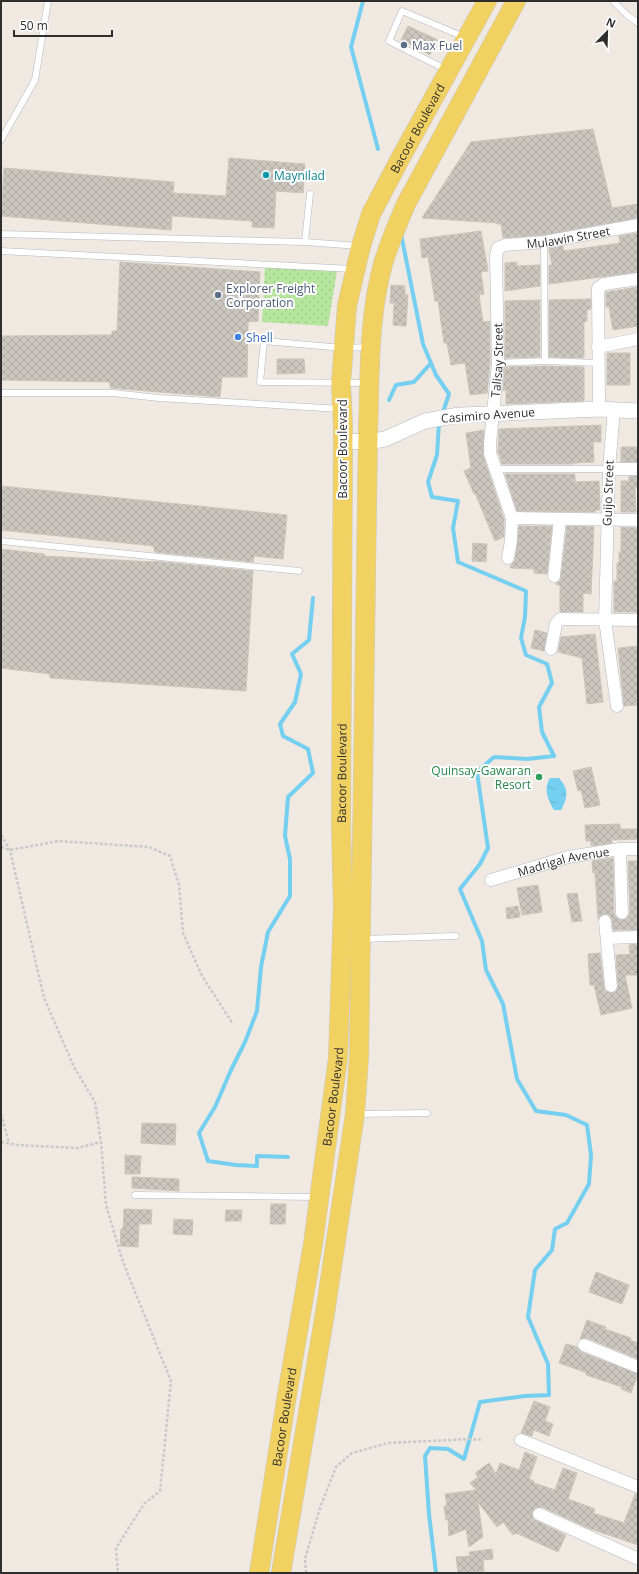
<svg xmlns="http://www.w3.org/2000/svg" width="639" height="1574" viewBox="0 0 639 1574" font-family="'Open Sans',sans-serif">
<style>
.grass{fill:url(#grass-dots)}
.water{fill:url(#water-ripples)}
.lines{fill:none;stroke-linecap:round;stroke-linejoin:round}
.stream{stroke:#75cff0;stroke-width:4}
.building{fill:url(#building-cross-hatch);stroke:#cbc5ba}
.service-casing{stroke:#b4b7c1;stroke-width:7}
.minor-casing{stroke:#b4b7c1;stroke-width:13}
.tertiary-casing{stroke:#b4b7c1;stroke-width:16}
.primary-casing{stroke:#c9c9c9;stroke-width:20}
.path{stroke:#c9c9c9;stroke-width:2.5;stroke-dasharray:3 2;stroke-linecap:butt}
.service{stroke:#fff;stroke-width:6}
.minor{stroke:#fff;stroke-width:12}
.tertiary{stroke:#fff;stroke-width:15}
.primary{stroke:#f2d163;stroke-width:19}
.service-dot{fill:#5c6f8a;stroke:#fff;stroke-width:1.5}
.culture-dot{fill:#0f9aa8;stroke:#fff;stroke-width:1.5}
.shop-dot{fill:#3f7fe0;stroke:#fff;stroke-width:1.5}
.leisure-dot{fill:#2e9e5b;stroke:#fff;stroke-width:1.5}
.labels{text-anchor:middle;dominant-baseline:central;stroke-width:4;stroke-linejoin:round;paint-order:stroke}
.service-label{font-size:12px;fill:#4e5e75;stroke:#fff;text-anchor:start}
.street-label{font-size:12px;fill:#2e2e2e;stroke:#fff}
.culture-label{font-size:12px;fill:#0d838f;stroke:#fff;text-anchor:start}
.shop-label{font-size:12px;fill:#366cbe;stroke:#fff;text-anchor:start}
.leisure-label{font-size:12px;fill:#27864d;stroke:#fff;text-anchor:end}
</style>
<defs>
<pattern id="grass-dots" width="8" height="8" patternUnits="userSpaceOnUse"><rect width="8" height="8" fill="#b6e59e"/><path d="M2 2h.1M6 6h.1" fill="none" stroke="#9dc588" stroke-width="1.8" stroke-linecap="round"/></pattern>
<pattern id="water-ripples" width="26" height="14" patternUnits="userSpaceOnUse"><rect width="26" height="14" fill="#75cff0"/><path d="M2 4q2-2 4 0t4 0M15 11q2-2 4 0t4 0" fill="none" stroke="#66b2ce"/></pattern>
<pattern id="building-cross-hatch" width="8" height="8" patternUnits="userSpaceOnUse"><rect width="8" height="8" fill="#cbc7bf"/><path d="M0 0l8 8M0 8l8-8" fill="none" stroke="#afaba4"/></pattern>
</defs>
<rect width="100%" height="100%" fill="#efe9e1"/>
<path class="grass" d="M265 267 337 270 328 326 262 322Z"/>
<path class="water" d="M550 778H559C569 790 568 797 561 810H554C548 799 543 790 550 778Z"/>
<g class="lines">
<path class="stream" d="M363 1 351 47 378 149
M401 234 423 344 436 375 449 394 442 415
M389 400 396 385 414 382 431 363
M288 1157 257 1156V1166L236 1165 208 1161 199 1133 215 1107 231 1070 245 1042 257 1011 261 967 268 932 290 896V859L285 836 288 797 313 773 308 749 283 736 280 724 295 702 301 674 292 654 309 640 313 598
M436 1573 429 1514 425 1456 430 1448 448 1449 464 1459 480 1402 525 1396 549 1395 548 1364 528 1317 535 1270 552 1250 555 1229 567 1223 589 1184 591 1155 587 1125 566 1115 536 1111 517 1079 503 1004 486 970 482 941 460 889 480 864 488 848 477 772 494 757 527 759 554 756 542 732 539 707 552 683 547 664 526 655 521 638 525 617 526 591 458 562 453 528 458 501 432 497 428 482 437 455 439 423"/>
</g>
<path class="building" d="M408 26 438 40 430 55 401 40Z
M593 129 612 208 638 204V218L543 235 503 238 501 224H497V223L422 218 471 142Z
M229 158 305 164 303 193 276 191 274 228 252 227V221L172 216 171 230 1 216 4 168 174 182 173 193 226 196Z
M481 231 488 271 481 272 484 294 479 295 483 322 490 321V363L487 393 470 395 465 363 451 365 447 343H444L438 301H435L428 257 422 258 420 239Z
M638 233V272L549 284V265H552L549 249 563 246 564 251 620 243 619 236Z
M120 262 260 272 258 321 248 322 247 377H222L220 397 110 388V382L1 380V336L112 335V331H117Z
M517 262V266L540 265V286L505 291V263Z
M391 285 405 286V295H408L406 326 393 325 394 303H390Z
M638 287V326L613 330 609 307H606V292Z
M591 299V309L587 310V321L584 322V358L549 357V300Z
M540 300V357L505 358V301Z
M607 353H630V385H607Z
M277 359H304L305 373 277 374Z
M545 366 584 367V401L506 404V390L503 391 505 367Z
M601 425V442H593L594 462 574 463V464H502L498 452 499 429Z
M484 430 483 455 504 519V537L495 541 475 493 474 494 464 471 471 468 466 433Z
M621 447H638V462H621Z
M505 474H575V482L599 481 600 510H595V512L517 511Z
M629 476H638V488H635L636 512H621V481H629Z
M1 486 287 515 283 559 254 556 253 562 154 552V546L1 530Z
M519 526H552L547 574 534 573V569L510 568 511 565 515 559Z
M567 526 594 527 591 594 583 593V612H560V585H556V583L560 581 561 577Z
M621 527 638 528V612H614V581H617V563H619V552H621Z
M473 543 487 544 486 562 472 561Z
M1 549 44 554V556L153 562V561L253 571 246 691 50 678V674L1 668Z
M535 630 547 633 544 651 531 648Z
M595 634 603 702 587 704 582 658 558 652 561 637Z
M638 646V696H636L637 705 624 706 618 648Z
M591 767 600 805 585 808 581 790 578 791 573 771Z
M620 824V829H638V839L612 840V843L591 846V841H586L585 825Z
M613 858 614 913 616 917 622 920 626 919 630 913 628 861H638V930H613L612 920 608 914 601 915 598 919 595 873H593L592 861Z
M538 885 542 912 522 915 517 888Z
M577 893 582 921 572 922 567 894Z
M518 906 520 917 507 919 506 908Z
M638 944V954H630L629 945Z
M600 953 604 987 605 991 611 993 616 992 618 986 616 955 638 954V975H625L632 1008 601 1015 594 985H590L588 954Z
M142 1123 176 1124 175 1145 141 1143Z
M125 1155 141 1156 140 1174H125Z
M132 1177 179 1179V1191L132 1188Z
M271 1204H286L285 1224H270Z
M124 1209 152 1210 151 1224H139L138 1247 120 1246 121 1229H123Z
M226 1210H242L241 1221H225Z
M174 1219 193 1220 192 1235 173 1234Z
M596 1272 629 1285 622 1304 589 1292Z
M587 1320 606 1327 605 1329 631 1338 630 1340 638 1343V1359L587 1338 580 1339Z
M566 1344 577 1347 581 1352 638 1374 631 1393 621 1389 622 1387 586 1375 587 1373 559 1363Z
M534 1401 550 1407 545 1421 553 1424 549 1436 534 1430 532 1436 521 1433Z
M525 1452 537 1457 529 1479 534 1481V1483L555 1490 563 1468 577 1473 568 1499 595 1509 593 1513 624 1523 635 1494H638V1545L588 1528 542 1507 535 1508 532 1514 533 1519 566 1535 558 1552 516 1533 513 1535 503 1522 497 1527 478 1502 483 1537 469 1547 466 1529 449 1536 448 1519 446 1520 444 1506H447L445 1494 476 1490 470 1483 478 1477 475 1473 489 1463 496 1474 500 1463 519 1470Z
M492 1549 493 1559 483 1560 484 1571 458 1573 456 1557 470 1556 469 1552Z"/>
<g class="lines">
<defs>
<path id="service" d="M613 1 627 15 638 23
M447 70 389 41 402 11 464 37
M1 140 35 80 48 1
M1 234 305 242 359 246
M305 242 310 194
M544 242 545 361
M1 251 353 269
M498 363 545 361 598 363
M368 383 260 382 264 341 343 348 369 347
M1 393H113L159 398 341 409
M496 469H609
M1 541 299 571
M362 939 456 936
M357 1114 427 1113
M135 1195 317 1197"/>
<g id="minor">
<path d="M598 347 638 339"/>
<path d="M599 409 598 288 604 284 638 279"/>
<path d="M614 409 609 469 605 620 617 706"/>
<path d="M609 469H638"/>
<path d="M512 518 638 520"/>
<path id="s1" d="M508 558 511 541 512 518 490 453V443L498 363 496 255 498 248 505 245 544 242 638 225"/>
<path d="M554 576 560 519"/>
<path d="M551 649 556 624 560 619 638 620"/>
<path d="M620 849 622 913"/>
<path id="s2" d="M491 880 568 857 620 849H638"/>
<path d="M605 921 611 986"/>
<path d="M607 938 638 937"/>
<path d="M584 1345 638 1367"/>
<path d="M521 1440 638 1487"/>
<path d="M539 1514 638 1559"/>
</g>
<path id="tertiary" d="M462 415 599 409 638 411
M343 441 368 442 385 439 425 421 459 415"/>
<g id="primary">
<path id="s3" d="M259 1573 286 1401 313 1244 338 1058 343 907 341 824 343 427 341 383 347 306 361 246 371 214 400 159 487 1"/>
<path d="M281 1573 325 1313 355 1114 359 1057 368 432C370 377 368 318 383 264 389 243 398 223 406 204L516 1"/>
</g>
</defs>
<use href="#service" class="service-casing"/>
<use href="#minor" class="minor-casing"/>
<use href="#tertiary" class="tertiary-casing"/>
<use href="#primary" class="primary-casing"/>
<path class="path" d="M1 835 10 850 44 998 74 1067 95 1102 101 1142 106 1205 123 1262 171 1381 160 1491 144 1504 116 1548 118 1573
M1 847 10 850 59 841 149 847 170 856 179 885 183 933 202 976 233 1024
M1 1114 9 1143
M1 1142 18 1145 78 1148 101 1142
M306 1573 305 1559 320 1508 336 1467 352 1453 388 1443 470 1439 483 1440"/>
<use href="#service" class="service"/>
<use href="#minor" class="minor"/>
<use href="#tertiary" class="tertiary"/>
<use href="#primary" class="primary"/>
</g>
<g class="service-dot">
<circle cx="404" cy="45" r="4"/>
<circle cx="218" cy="295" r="4"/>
</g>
<circle class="culture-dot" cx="266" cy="175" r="4"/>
<circle class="shop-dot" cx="238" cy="337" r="4"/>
<circle class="leisure-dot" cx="539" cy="777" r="4"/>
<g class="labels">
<g class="service-label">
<text x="412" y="45">Max Fuel</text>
<text x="226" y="288">Explorer Freight<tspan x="226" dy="14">Corporation</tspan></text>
</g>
<g class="street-label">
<text stroke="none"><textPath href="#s3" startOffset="1466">Bacoor Boulevard</textPath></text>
<text stroke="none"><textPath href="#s1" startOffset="386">Mulawin Street</textPath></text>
<text stroke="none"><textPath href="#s1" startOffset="202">Talisay Street</textPath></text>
<text transform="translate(488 415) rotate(-4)">Casimiro Avenue</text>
<text transform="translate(342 449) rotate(-90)">Bacoor Boulevard</text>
<text transform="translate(608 493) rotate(-88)">Guijo Street</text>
<text stroke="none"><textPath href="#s3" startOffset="806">Bacoor Boulevard</textPath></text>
<text stroke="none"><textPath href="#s2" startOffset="75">Madrigal Avenue</textPath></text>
<text stroke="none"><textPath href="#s3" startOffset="482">Bacoor Boulevard</textPath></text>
<text stroke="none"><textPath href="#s3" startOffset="158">Bacoor Boulevard</textPath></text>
</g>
<g class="culture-label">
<text x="274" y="175">Maynilad</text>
</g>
<g class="shop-label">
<text x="246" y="337">Shell</text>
</g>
<g class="leisure-label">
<text x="531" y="770">Quinsay-Gawaran<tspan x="531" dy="14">Resort</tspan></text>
</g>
</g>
<rect width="639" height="1574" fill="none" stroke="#2e2e2e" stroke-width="4"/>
<g transform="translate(607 32) rotate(23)" stroke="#ffffff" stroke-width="3" paint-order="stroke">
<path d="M0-3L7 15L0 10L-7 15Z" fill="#2e2e2e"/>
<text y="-6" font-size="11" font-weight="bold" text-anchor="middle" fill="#2e2e2e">N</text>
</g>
<path d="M14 30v6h98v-6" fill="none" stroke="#2e2e2e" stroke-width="2"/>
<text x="20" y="30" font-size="12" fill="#2e2e2e" stroke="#ffffff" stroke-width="3" paint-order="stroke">50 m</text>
</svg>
